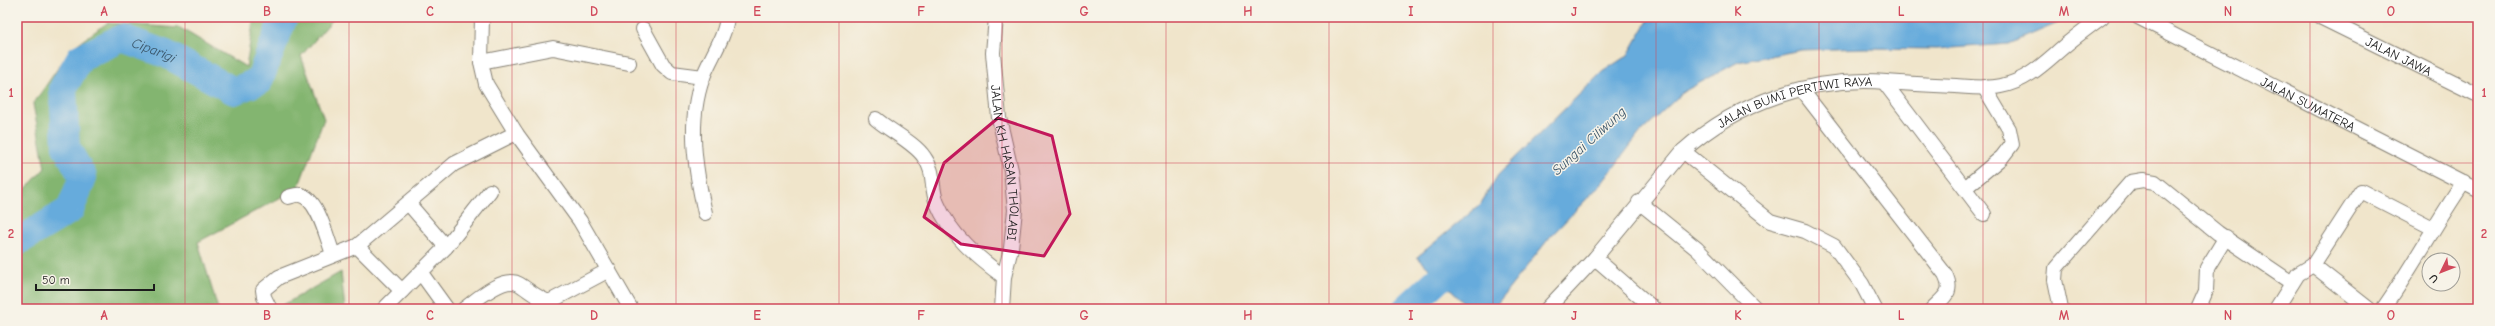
<svg xmlns="http://www.w3.org/2000/svg" width="2495" height="326" viewBox="0 0 2495 326" font-family="'Comic Neue',sans-serif">
<style>
.forest{fill:#83b56f;stroke:#506846}
.water{fill:#66abdc;stroke:#41647c}
.lines{fill:none;stroke-linecap:round;stroke-linejoin:round}
.river{stroke:#66abdc;stroke-width:28}
.minor-casing{stroke:#868074;stroke-width:16}
.minor{stroke:#fff;stroke-width:14}
.marked{fill:#c2185b;fill-opacity:0.2;stroke:#c2185b;stroke-width:3;stroke-linejoin:round}
.grid{fill:none;stroke:#d1495b;stroke-width:1;stroke-opacity:0.55}
.labels{text-anchor:middle;dominant-baseline:central;stroke-width:3;stroke-linejoin:round;paint-order:stroke}
.street-label{font-size:13px;fill:#1c1c1c;stroke:#f7f3e8}
.water-label{font-size:14px;font-style:italic;fill:#3a5569;stroke:#f7f3e8}
.neatline{fill:none;stroke:#d1495b;stroke-width:1.5}
.grid-label{font-size:13px;text-anchor:middle;font-weight:bold;fill:#d1495b}
</style>
<rect width="100%" height="100%" fill="#f7f3e8"/>
<filter id="ink" filterUnits="userSpaceOnUse"><feTurbulence type="fractalNoise" baseFrequency=".025" numOctaves="2"/><feDisplacementMap in="SourceGraphic" scale="8" xChannelSelector="R" yChannelSelector="G"/><feConvolveMatrix kernelMatrix="1 2 1 2 8 2 1 2 1" color-interpolation-filters="sRGB"/></filter>
<filter id="wash" filterUnits="userSpaceOnUse"><feTurbulence type="fractalNoise" baseFrequency=".012" numOctaves="4" result="noise"/><feDisplacementMap in="SourceGraphic" scale="16" xChannelSelector="R" yChannelSelector="G"/><feGaussianBlur stdDeviation="0.9" result="paint"/><feColorMatrix in="noise" values="0 0 0 0 0 0 0 0 0 0 0 0 0 0 0 0 0 1.4 0 .05"/><feComposite in="paint" operator="in"/></filter>
<g filter="url(#wash)">
<rect width="100%" height="100%" fill="#f0e5cb"/>
<path class="forest" d="M254 17H335L301 56 324 119 298 188 198 242 218 309H17V198L45 168 33 104 72 48 107 23 180 28 246 67Z
M341 272 345 309H276Z"/>
<path class="water" d="M1650 17H2072L2009 44 1937 49 1865 48 1801 50 1738 62 1683 92 1639 134 1602 183 1550 237 1493 309H1470L1417 257 1480 205 1498 175 1602 72 1628 55Z"/>
<g class="lines">
<g class="river">
<path id="s1" d="M17 242 70 210 83 177 66 147 63 88 80 58 122 38 166 54 234 91 259 81 284 17"/>
<path d="M1406 309 1467 253"/>
</g>
</g>
</g>
<g filter="url(#ink)">
<g class="lines">
<defs>
<g id="minor">
<path d="M482 17 481 62 486 84 516 133 580 221 631 309"/>
<path id="s2" d="M996 17 993 53 999 118 1011 170 1015 210 1011 248 1004 277 1002 309"/>
<path id="s3" d="M2138 17 2478 190"/>
<path id="s4" d="M2320 17 2478 95"/>
<path d="M643 29 663 65 672 73 703 77"/>
<path d="M481 62 553 48 629 63"/>
<path d="M1884 82 1984 214"/>
<path d="M1801 89 1945 274C1954 292 1945 296 1932 309"/>
<path d="M876 119C890 131 915 143 924 157 936 173 930 186 937 203 950 235 977 257 1004 277"/>
<path d="M1683 151 1770 221 1805 231 1834 246 1862 284 1875 309"/>
<path d="M1965 188 2002 157 2012 144 2009 129 1984 87"/>
<path d="M288 197C292 196 297 194 300 195 318 198 327 239 333 254"/>
<path d="M1639 202 1697 249 1756 309"/>
<path d="M408 203 446 247"/>
<path d="M705 213C695 168 687 121 703 77 711 56 725 38 727 17"/>
<path d="M357 246 402 291"/>
<path d="M1595 258 1654 309"/>
<path d="M2313 265 2361 191 2433 228"/>
<path d="M421 273 447 309"/>
<path d="M270 309 264 297 263 290 279 277 357 246 454 164 516 133"/>
<path d="M384 309 446 247 490 191"/>
<path d="M464 309C476 300 504 275 519 284 529 290 537 298 549 302L609 270"/>
<path id="s5" d="M1547 309 1595 258 1683 151C1737 102 1814 76 1886 82 1910 84 1932 85 1956 86 1970 87 1987 89 2001 86 2030 80 2047 60 2068 43 2079 34 2091 25 2102 17"/>
<path d="M2061 309 2055 280 2056 268 2131 182 2143 180 2155 182 2218 233 2292 283"/>
<path d="M2198 309 2206 291 2207 268 2226 237"/>
<path d="M2276 309 2298 274 2313 265 2369 309"/>
<path d="M2383 309C2412 268 2435 224 2464 182"/>
</g>
</defs>
<use href="#minor" class="minor-casing"/>
<use href="#minor" class="minor"/>
</g>
</g>
<path class="marked" d="M998 118 1052 136 1070 214 1044 256 961 244 924 217 944 163Z"/>
<path class="grid" d="M185 17V309M349 17V309M512 17V309M676 17V309M839 17V309M1002 17V309M1166 17V309M1329 17V309M1493 17V309M1656 17V309M1819 17V309M1983 17V309M2146 17V309M2310 17V309M17 163H2478"/>
<g class="labels">
<g class="street-label">
<text stroke="none"><textPath href="#s4" startOffset="88">JALAN JAWA</textPath></text>
<text stroke="none"><textPath href="#s3" startOffset="191">JALAN SUMATERA</textPath></text>
<text stroke="none"><textPath href="#s5" startOffset="334">JALAN BUMI PERTIWI RAYA</textPath></text>
<text stroke="none"><textPath href="#s2" startOffset="147">JALAN KH HASAN THOLABI</textPath></text>
</g>
<g class="water-label">
<text stroke="none"><textPath href="#s1" startOffset="306">Ciparigi</textPath></text>
<text transform="translate(1589 141) rotate(-42)">Sungai Ciliwung</text>
</g>
</g>
<rect width="2495" height="326" fill="none" stroke="#f7f3e8" stroke-width="44"/>
<g transform="translate(2441 272) rotate(227)"><circle r="19" fill="#f7f3e8" stroke="#9f9d96"/>
<path d="M0-3L7 15L0 10L-7 15Z" fill="#d1495b"/>
<text y="-6" font-size="11" font-weight="bold" text-anchor="middle" fill="#1c1c1c">U</text>
</g>
<path d="M36 284v6h118v-6" fill="none" stroke="#1c1c1c" stroke-width="2"/>
<text x="42" y="284" font-size="12" fill="#1c1c1c" stroke="#f7f3e8" stroke-width="3" paint-order="stroke">50 m</text>
<rect x="22" y="22" width="2451" height="282" class="neatline"/>
<g class="grid-label">
<text x="104" y="16">A</text>
<text x="267" y="16">B</text>
<text x="430" y="16">C</text>
<text x="594" y="16">D</text>
<text x="757" y="16">E</text>
<text x="921" y="16">F</text>
<text x="1084" y="16">G</text>
<text x="1248" y="16">H</text>
<text x="1411" y="16">I</text>
<text x="1574" y="16">J</text>
<text x="1738" y="16">K</text>
<text x="1901" y="16">L</text>
<text x="2064" y="16">M</text>
<text x="2228" y="16">N</text>
<text x="2391" y="16">O</text>
<text x="11" y="97">1</text>
<text x="2484" y="97">1</text>
<text x="11" y="238">2</text>
<text x="2484" y="238">2</text>
<text x="104" y="320">A</text>
<text x="267" y="320">B</text>
<text x="430" y="320">C</text>
<text x="594" y="320">D</text>
<text x="757" y="320">E</text>
<text x="921" y="320">F</text>
<text x="1084" y="320">G</text>
<text x="1248" y="320">H</text>
<text x="1411" y="320">I</text>
<text x="1574" y="320">J</text>
<text x="1738" y="320">K</text>
<text x="1901" y="320">L</text>
<text x="2064" y="320">M</text>
<text x="2228" y="320">N</text>
<text x="2391" y="320">O</text>
</g>
</svg>
